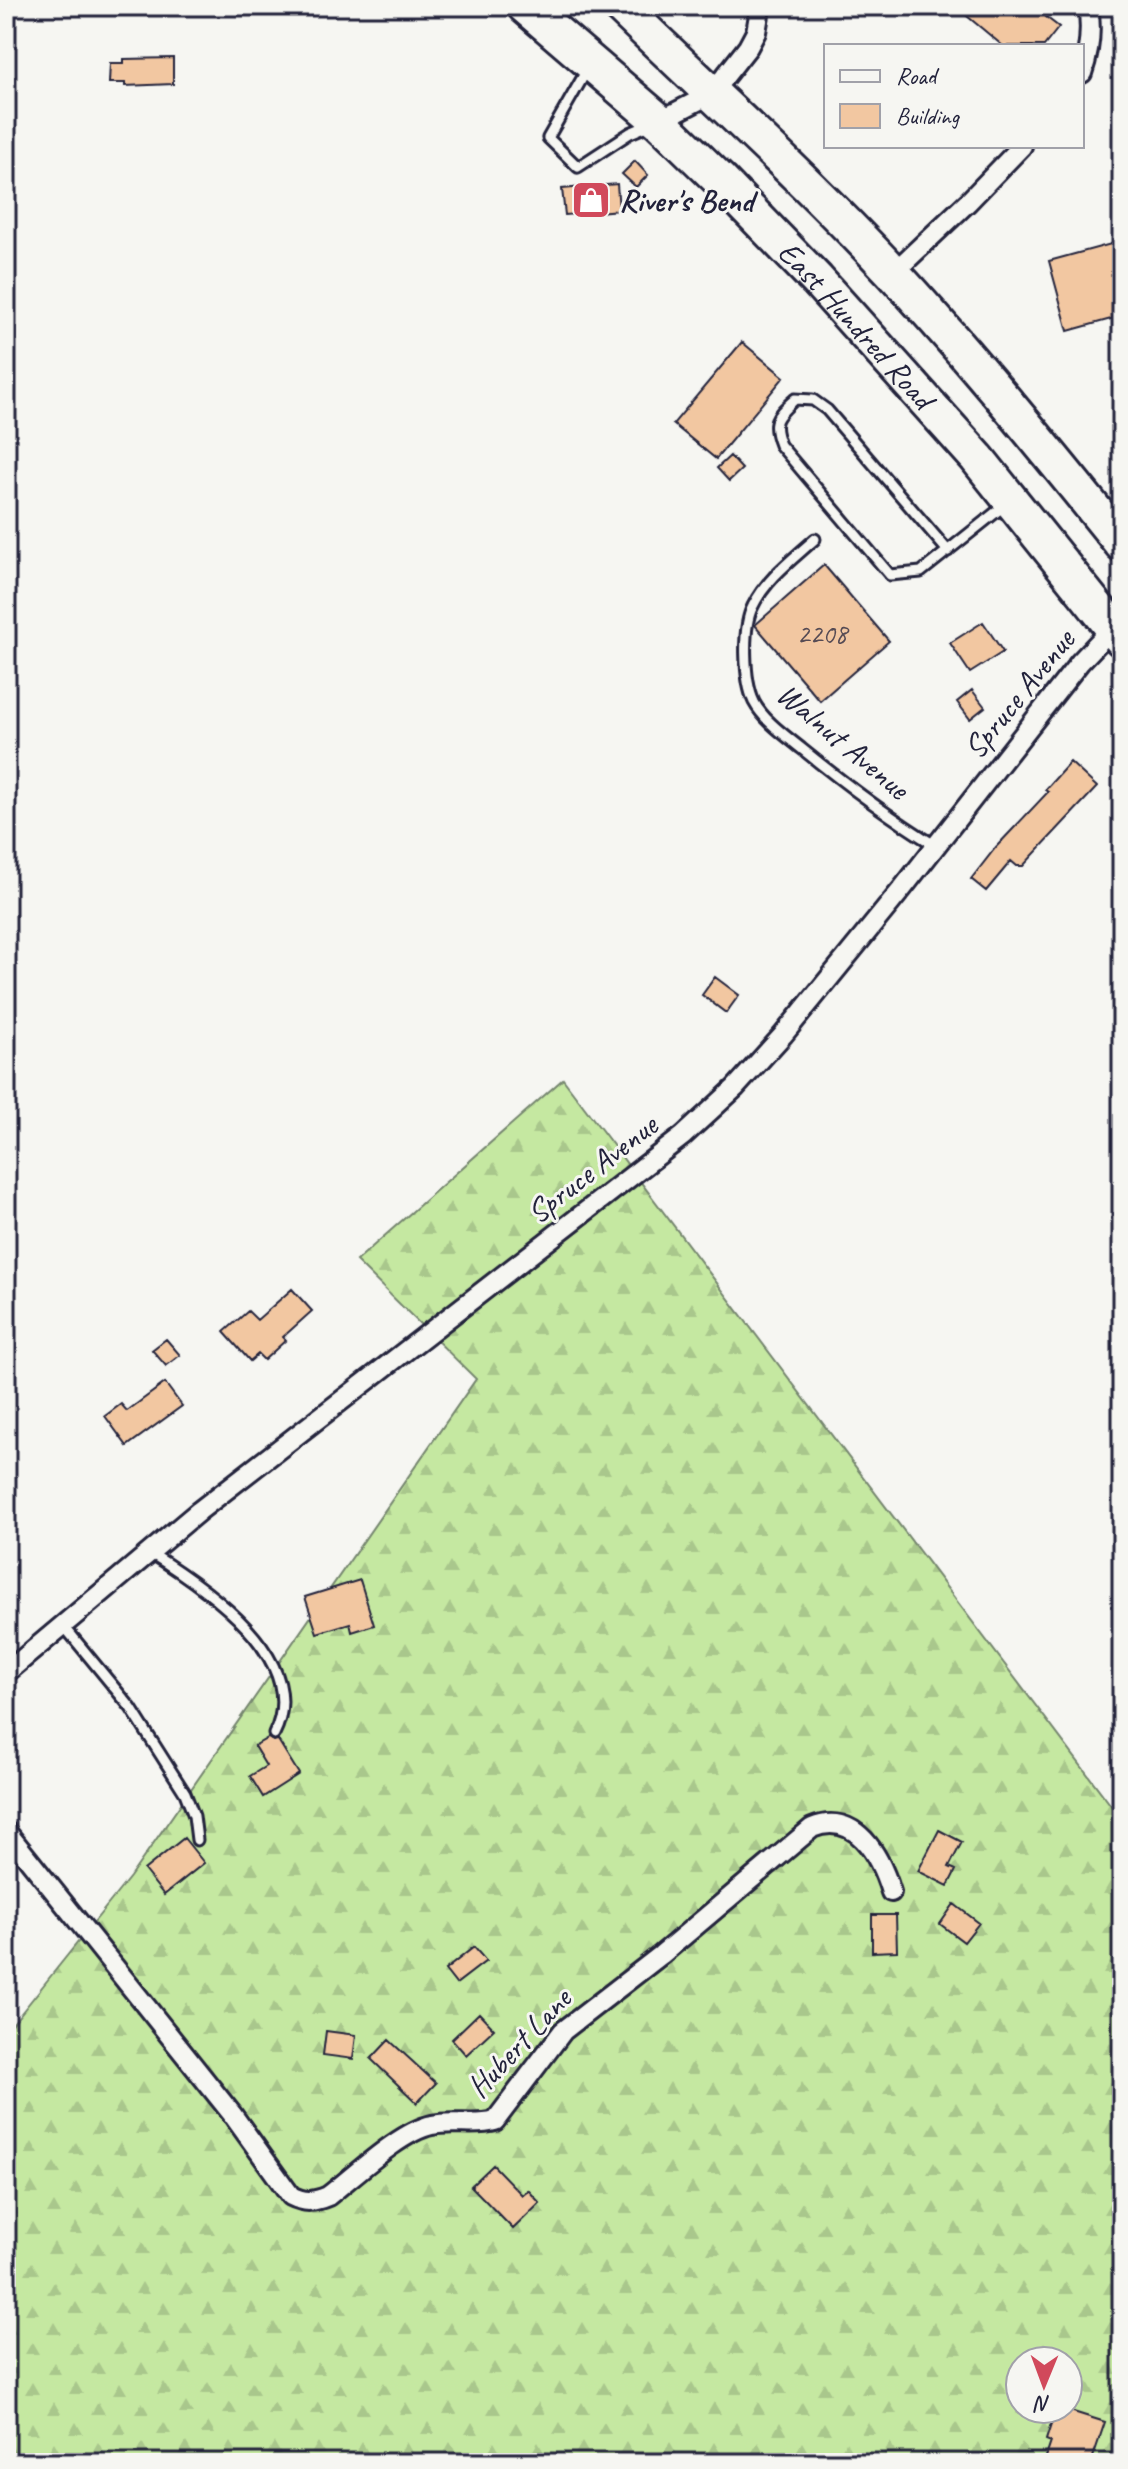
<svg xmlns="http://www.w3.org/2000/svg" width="1128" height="2469" viewBox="0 0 1128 2469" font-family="Caveat,sans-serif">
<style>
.forest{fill:url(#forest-firs);stroke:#74856e;stroke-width:2;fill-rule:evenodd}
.building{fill:#f2c7a1;stroke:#22223b;stroke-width:2}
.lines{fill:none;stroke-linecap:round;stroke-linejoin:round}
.lane-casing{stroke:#22223b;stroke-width:15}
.street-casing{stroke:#22223b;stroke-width:24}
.highway-casing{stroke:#22223b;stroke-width:40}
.lane{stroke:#f6f6f2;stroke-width:9}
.street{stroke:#f6f6f2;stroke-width:18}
.highway{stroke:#f6f6f2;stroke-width:34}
.labels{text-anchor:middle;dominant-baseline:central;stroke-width:6;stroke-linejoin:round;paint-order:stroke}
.number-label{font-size:28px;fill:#564b54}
.poi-label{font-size:32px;font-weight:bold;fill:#22223b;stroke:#f6f6f2;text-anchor:start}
.street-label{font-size:32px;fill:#22223b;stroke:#f6f6f2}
</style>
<defs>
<pattern id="forest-firs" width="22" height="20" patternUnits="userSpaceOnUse" patternTransform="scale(2)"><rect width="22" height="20" fill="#c5e8a1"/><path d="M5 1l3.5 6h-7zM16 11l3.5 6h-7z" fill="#a9c78c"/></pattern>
</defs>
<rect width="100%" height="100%" fill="#f6f6f2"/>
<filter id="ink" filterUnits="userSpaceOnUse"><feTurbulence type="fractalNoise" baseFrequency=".0125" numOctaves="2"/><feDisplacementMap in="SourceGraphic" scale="16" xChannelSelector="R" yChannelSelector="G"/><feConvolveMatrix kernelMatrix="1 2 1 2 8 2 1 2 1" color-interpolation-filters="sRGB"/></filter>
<g filter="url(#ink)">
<path class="forest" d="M563 1079 1122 1820V2463H6V2032L130 1877 476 1379 356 1261ZM1020 2361H1068V2409H1020Z"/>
<path class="building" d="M955 6H1039L1048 14 1046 17 1059 27 1044 46H1003Z
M173 58V84L125 86V83H109L110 63H124V59Z
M635 161 648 175 636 187 622 174Z
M617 184 619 210 565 215 562 189Z
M1122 241V316L1068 331 1049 261Z
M742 342 784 377 716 459 673 424Z
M730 456 742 469 729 481 717 468Z
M824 565 889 641 820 701 755 625Z
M983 622 1003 652 970 673 950 643Z
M972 690 985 707 970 719 957 702Z
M1070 762 1097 787 1023 866H1017L1011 861 986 891 971 879 996 847 1048 792 1045 790Z
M715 977 739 995 726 1013 702 995Z
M292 1289 312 1311 283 1337 286 1340 264 1360 258 1354 250 1361 224 1332 248 1311 257 1320Z
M166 1339 180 1355 166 1366 152 1350Z
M165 1383 182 1406 127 1446 105 1416 121 1404 127 1411Z
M360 1580 374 1625 352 1632 350 1623 317 1633 305 1597Z
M268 1738 273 1741 278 1740 299 1774 263 1797 250 1776 266 1766 254 1746Z
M939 1830 962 1842 949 1867 956 1870 948 1886 918 1871Z
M184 1838 204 1863 164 1895 144 1870Z
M954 1904 979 1923 964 1942 940 1924Z
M872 1915H896L897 1951 872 1952Z
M474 1947 486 1961 456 1984 445 1970Z
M479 2013 494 2029 466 2055 452 2039Z
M326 2031 356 2035 353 2059 323 2055Z
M389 2040 436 2083 417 2103 371 2059Z
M493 2165 522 2195 528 2190 540 2203 513 2229 471 2186Z
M1056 2409H1064L1105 2422 1091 2463H1044L1051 2442 1046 2440Z"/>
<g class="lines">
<defs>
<path id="lane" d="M588 68 548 138 578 167 630 133 649 125
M815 539C793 559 766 579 753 606 742 627 744 681 754 702 764 721 786 736 802 749 845 784 889 817 936 846
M948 551 827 410 813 400 795 399C777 416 770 420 780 445L890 575 921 572 1005 505
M149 1552C203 1586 312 1658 274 1734
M63 1625 131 1708 185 1793 194 1816 197 1840"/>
<path id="street" d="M1082 73C1090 50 1092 30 1088 6
M659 121 711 94 748 47 756 32 759 15 758 6
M893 273 968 202 1022 146
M6 1673 199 1511 683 1136 735 1088 783 1035 902 889 1080 662 1117 623
M6 1831 232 2114 291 2196C305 2203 314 2202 328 2196 354 2176 401 2131 432 2125 453 2120 475 2127 495 2121L563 2031 661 1955 812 1828C856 1810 880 1856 891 1892"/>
<g id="highway">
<path id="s1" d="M525 6 659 121 721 181 817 280 977 458 1122 639"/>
<path d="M620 6C712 95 807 180 894 274 974 361 1048 452 1122 544"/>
</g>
</defs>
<use href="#lane" class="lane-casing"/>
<use href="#street" class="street-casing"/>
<use href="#highway" class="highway-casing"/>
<use href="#lane" class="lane"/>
<use href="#street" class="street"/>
<use href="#highway" class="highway"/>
</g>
</g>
<defs>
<symbol id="shop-square" viewBox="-11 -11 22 22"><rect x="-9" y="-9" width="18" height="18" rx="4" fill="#d1495b" stroke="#f6f6f2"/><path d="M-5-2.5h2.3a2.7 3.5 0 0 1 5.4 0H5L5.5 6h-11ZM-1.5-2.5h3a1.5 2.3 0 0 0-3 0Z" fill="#fff"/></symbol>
</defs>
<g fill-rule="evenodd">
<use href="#shop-square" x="569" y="178" width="44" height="44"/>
</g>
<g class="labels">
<g class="number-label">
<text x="822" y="633">2208</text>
</g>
<g class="poi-label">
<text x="619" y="200">River's Bend</text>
</g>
<g class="street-label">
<text stroke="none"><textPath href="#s1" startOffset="460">East Hundred Road</textPath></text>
<text transform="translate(1019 694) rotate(-51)">Spruce Avenue</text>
<text transform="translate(843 741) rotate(40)">Walnut Avenue</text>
<text transform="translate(592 1169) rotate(-38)">Spruce Avenue</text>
<text transform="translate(519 2043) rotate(-47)">Hubert Lane</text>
</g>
</g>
<rect width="1128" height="2469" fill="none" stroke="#f6f6f2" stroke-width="32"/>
<rect x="16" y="16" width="1096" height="2437" fill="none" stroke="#22223b" stroke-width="3" filter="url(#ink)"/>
<rect x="824" y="44" width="260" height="104" fill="#f6f6f2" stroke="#a1a1a9" stroke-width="2"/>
<rect x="840" y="70" width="40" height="12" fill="#f6f6f2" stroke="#a1a1a9" stroke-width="2"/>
<text x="896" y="84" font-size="24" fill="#22223b">Road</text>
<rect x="840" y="104" width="40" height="24" fill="#f2c7a1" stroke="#a1a1a9" stroke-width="2"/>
<text x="896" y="124" font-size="24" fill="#22223b">Building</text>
<g transform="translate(1044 2385) rotate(181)"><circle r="38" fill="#f6f6f2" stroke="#a1a1a9" stroke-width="2"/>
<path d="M0-6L14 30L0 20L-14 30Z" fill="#d1495b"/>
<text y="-12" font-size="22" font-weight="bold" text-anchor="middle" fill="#22223b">N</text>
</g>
</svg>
